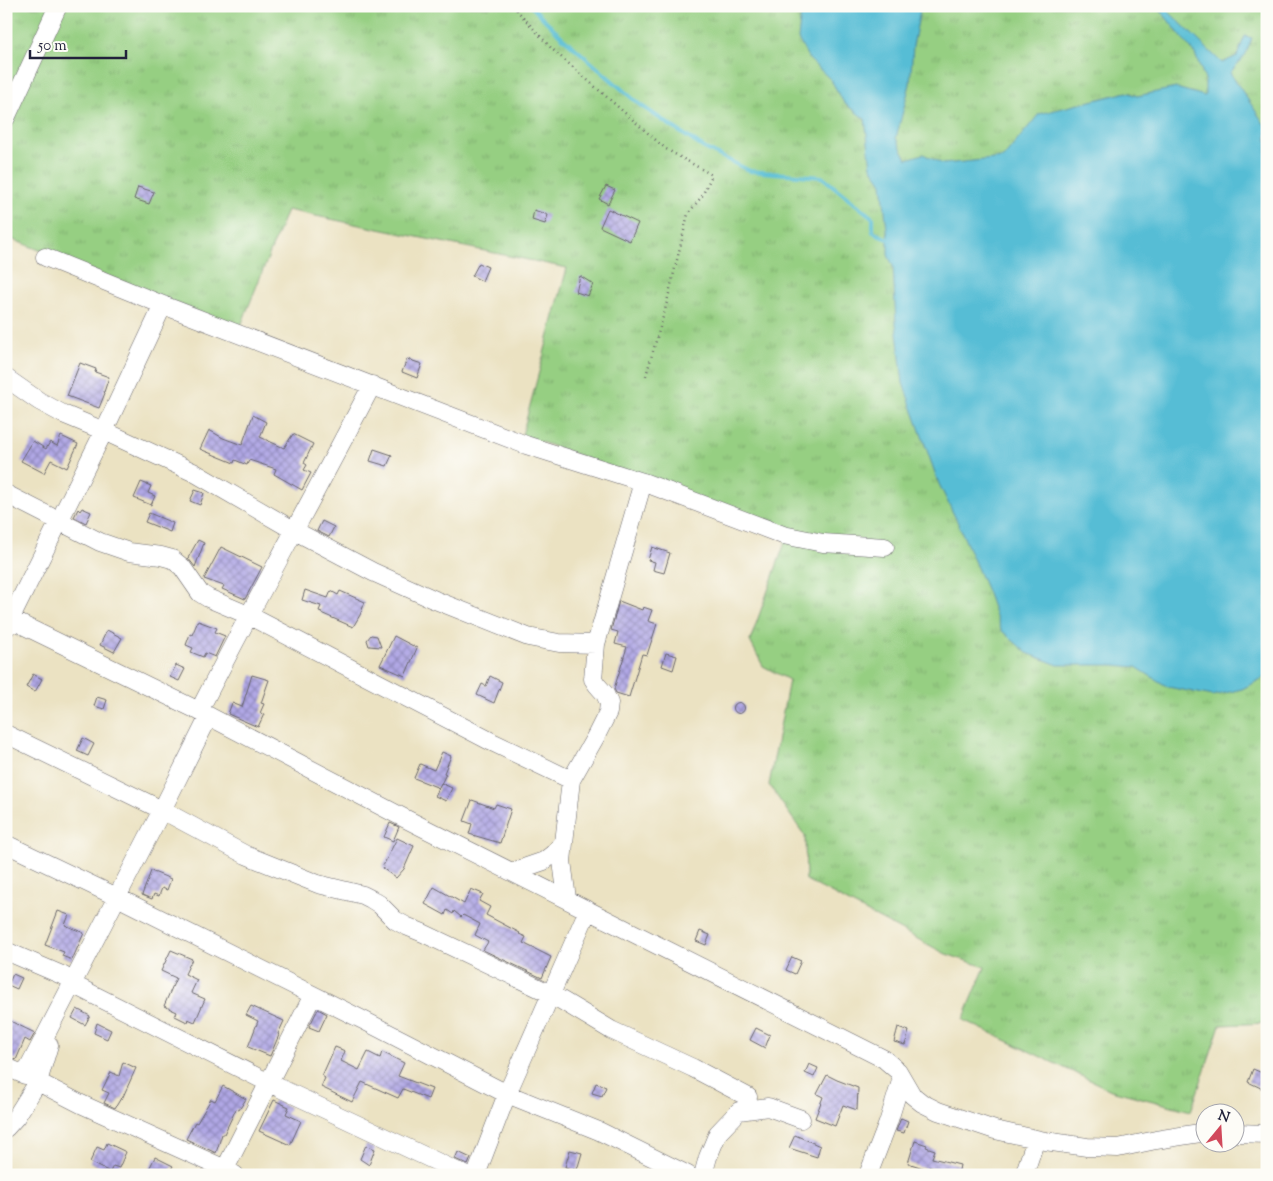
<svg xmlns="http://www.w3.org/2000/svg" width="1273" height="1181" viewBox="0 0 1273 1181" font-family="'Sorts Mill Goudy',serif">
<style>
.grass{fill:url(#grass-tufts);stroke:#5c785e}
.water{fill:#57bdd5;stroke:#3c7088}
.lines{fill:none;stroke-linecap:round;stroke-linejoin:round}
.stream{stroke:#57bdd5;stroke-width:4}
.building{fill:url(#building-cross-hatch)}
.minor-casing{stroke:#68656a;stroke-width:19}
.path{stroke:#68656a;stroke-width:2.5;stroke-dasharray:1 4;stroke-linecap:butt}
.minor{stroke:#fff;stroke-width:18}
</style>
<defs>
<pattern id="grass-tufts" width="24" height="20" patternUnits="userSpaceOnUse" patternTransform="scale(1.25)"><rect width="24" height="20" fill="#96cf82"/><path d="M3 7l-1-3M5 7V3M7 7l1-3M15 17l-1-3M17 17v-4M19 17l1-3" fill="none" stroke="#81b171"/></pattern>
<pattern id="building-cross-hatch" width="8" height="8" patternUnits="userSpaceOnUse" patternTransform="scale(1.25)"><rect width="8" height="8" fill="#b0a7e5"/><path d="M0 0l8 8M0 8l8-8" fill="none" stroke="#8f88bb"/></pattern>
</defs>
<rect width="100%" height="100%" fill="#fdfcf7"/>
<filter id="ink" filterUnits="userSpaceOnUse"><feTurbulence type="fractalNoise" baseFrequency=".02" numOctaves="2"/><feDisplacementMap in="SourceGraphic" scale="10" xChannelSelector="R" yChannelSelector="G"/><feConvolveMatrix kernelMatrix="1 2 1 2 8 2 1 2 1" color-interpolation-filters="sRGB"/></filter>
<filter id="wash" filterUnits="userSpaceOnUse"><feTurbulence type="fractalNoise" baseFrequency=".0096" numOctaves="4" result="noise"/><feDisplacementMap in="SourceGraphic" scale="20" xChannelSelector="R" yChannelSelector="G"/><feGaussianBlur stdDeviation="1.12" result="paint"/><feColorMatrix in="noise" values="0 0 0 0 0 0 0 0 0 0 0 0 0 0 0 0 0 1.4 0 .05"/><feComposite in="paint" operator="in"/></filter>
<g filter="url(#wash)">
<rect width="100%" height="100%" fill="#ebe2c2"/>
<path class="grass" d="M6 6H1267V1023L1220 1025 1191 1111 1111 1090 963 1020 985 967 946 954 806 880 805 836 769 785 789 680 763 666 750 641 789 531 522 435 567 268 287 210 240 328 6 237Z"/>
<path class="water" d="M794 6H921L913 46 910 84 896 138 907 159 923 154 943 164 1003 158 1039 114 1127 92 1137 96 1176 88 1205 96V79L1195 54 1157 6H1168L1169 12 1222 63 1237 56 1245 36 1252 38 1246 54 1230 73 1267 128V676L1242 689 1213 696 1168 687 1136 667 1113 665H1058L1027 653 1001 630 987 591 957 521 939 484 903 383 896 324 893 266 888 255V239L882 183 871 167 865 119 844 103 831 80 809 59 798 39 801 12Z"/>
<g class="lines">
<path class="stream" d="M531 6 561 36 640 105 704 148 750 171 822 177 873 218V232L888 239"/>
</g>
<g id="blocks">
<path class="building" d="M606 186 615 190 608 204 599 199Z
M138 187 154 192 149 204 134 199Z
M608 209 638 223 630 241 600 227Z
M534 210 548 215 545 224 532 220Z
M479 263 488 267 482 281 472 276Z
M580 276 593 284 588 296 576 292Z
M407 359 422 364 417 378 402 372Z
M80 363 96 369 95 372 109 377 104 392 105 393 99 408 67 396Z
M253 415 266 422 260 437 284 448 293 434 313 444 304 463 307 465 304 470 311 473 302 490 274 474 276 469 249 460 247 465 235 460 234 463 200 449 209 430 223 438 242 445Z
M61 436 78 444 67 468 51 460 44 473 21 461 33 441 46 449 50 442 57 446Z
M374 449 392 455 387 466 370 461Z
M141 482 151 486 148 493 155 496 151 505 134 498Z
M195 490 204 493 200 505 190 501Z
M82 508 91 512 86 523 74 517 78 509 80 511Z
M149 513 173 523 170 532 145 522Z
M322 521 334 527 329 537 317 531Z
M198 540 204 543 195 567 188 558Z
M221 547 262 567 245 599 222 589 224 586 204 579Z
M652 547 670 553 664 573 653 570 655 562 648 560Z
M305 590 328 598 331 591 338 595 340 591 365 602 360 615 353 627 321 613 322 612 319 611 321 606 302 600Z
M619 601 642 610 643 607 652 610 648 621 657 624 647 655 642 654 629 697 616 693 614 689 627 647 615 644 618 632 611 630Z
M198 621 217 628 215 632 225 636 215 657 205 653 203 657 191 652 193 648 186 645 190 634 192 635Z
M107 630 122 638 114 652 100 645Z
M371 635 377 636 381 647 369 646 367 640Z
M394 636 417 648 405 676 380 665Z
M666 653 677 656 673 670 662 666Z
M176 665 185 669 179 681 170 677Z
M33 674 42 679 35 692 26 687Z
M252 675 269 680 261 703 264 704 260 713 264 714 258 727 228 714 232 703 242 707Z
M490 676 502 682 494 703 477 695 482 684 486 686Z
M97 697 107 700 104 709 94 706Z
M733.5 708a5.5 5.5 0 1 1 11 0a5.5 5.5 0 1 1-11 0Z
M83 738 94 744 88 756 77 751Z
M442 752 451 756 444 773 446 774 439 788 414 778 420 764 434 770Z
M441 783 452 788 446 801 435 796Z
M472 800 494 808 496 804 511 809 500 843 469 834 472 824 464 821Z
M390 823 399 827 393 841 384 837Z
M397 838 414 846 404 869 396 878 382 868Z
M151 871 171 879 167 890 162 888 159 896 154 894 152 899 142 895Z
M434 887 464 904 471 889 483 894 479 901 490 907 486 915 520 933 519 934 526 937 523 943 551 957 542 978 483 950 488 942 475 935 480 924 463 915 461 917 454 911 453 914 447 910 445 915 425 904Z
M58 911 69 915 65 925 84 933 72 960 62 956 64 952 45 945Z
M700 931 710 935 706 945 696 941Z
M171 950 192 959 185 974 197 980 191 993 205 999 195 1022 188 1019 187 1022 175 1016 177 1012 164 1006 176 978 161 971Z
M792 957 801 961 795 974 786 970Z
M13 974 22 978 17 989 8 985Z
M251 1006 284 1021 278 1034 279 1035 270 1056 248 1047 258 1021 246 1015Z
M77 1009 90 1016 85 1025 72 1018Z
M318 1009 327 1014 319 1031 309 1027Z
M6 1019 35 1033 30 1042 25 1039 16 1060 6 1057Z
M97 1023 111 1030 107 1039 94 1033Z
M898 1027 909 1031 905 1045 894 1042Z
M756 1028 770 1035 765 1048 750 1040Z
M335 1047 345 1051 341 1061 359 1070 368 1052 380 1058 382 1052 404 1063 398 1076 432 1089 428 1099 403 1089 398 1098 362 1082 352 1102 321 1087 325 1078 322 1076Z
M123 1062 136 1068 122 1099 121 1098 115 1108 104 1103 109 1093 102 1090 111 1072 119 1076Z
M809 1064 818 1068 814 1077 805 1073Z
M1253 1069 1267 1075V1080L1263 1089 1248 1082Z
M827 1075 837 1080 858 1088 857 1110 843 1105 835 1126 815 1118 823 1097 817 1094Z
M596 1083 606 1087 602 1096 592 1093Z
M223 1086 246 1099 239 1110 236 1109 224 1134H222L216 1153 186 1139 195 1122 197 1123 211 1099 215 1101Z
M274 1100 289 1107 286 1114 301 1121 290 1145 259 1131Z
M901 1118 908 1121 904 1133 896 1131Z
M795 1135 820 1146 817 1157 789 1148Z
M915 1141 927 1145 926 1147 935 1150 932 1158 960 1165 958 1175 929 1167V1170L908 1163Z
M107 1143 126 1152 119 1168 113 1166 110 1172 90 1162 97 1147 104 1150Z
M366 1145 375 1149 369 1165 360 1159Z
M570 1150 582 1153 577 1170 565 1167Z
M458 1152 471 1158 468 1165 455 1159Z
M155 1157 173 1166 168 1175H146Z"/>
</g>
</g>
<g filter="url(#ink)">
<use href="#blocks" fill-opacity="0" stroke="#68656a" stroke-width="1"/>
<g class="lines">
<defs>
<path id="minor" d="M6 118 58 6
M45 257 163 305 526 445 643 482 783 535 823 543 885 547
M6 378 39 401 63 414 104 431 195 473 295 531 373 572 435 600 528 637 559 643 596 644
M6 494 100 542 129 552 161 556 172 559 182 567 200 593 208 598 248 615 492 742 571 780
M6 617 199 711 402 817 884 1059 898 1071 912 1095 922 1103 938 1111 995 1130 1045 1141 1087 1147 1118 1148 1156 1140 1206 1132
M6 628 104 431 163 305
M199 711C255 601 315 494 372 385
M6 734 162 810 246 855 318 884 363 895 371 899 379 904 395 920 406 926 423 933 551 994 611 1030 693 1068 748 1097
M6 844 117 897 365 1021 507 1094 599 1131 688 1175
M512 872 544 861 553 854 563 843
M567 899 562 861 571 780 596 736 608 712 609 703 605 694 597 685 593 679 596 644 643 482
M6 951 64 976
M72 984 269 1083 465 1175
M6 1067 25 1075 162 810 209 716
M38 1082 81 1104 225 1169 235 1175
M6 1128 16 1117 38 1082 49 1045
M1236 1133 1267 1134
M222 1175 313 995
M476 1175 507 1094 588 910
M703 1175 708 1157 718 1133 739 1111 768 1107 801 1119
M868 1175 888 1123 902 1078
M1024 1175 1036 1139"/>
</defs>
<use href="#minor" class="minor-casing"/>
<path class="path" d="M513 6 552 49 666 149 712 175 702 196 688 214 665 310 645 379"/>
<use href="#minor" class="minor"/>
</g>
</g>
<rect width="1273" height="1181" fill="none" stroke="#fdfcf7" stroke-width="25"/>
<g transform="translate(1220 1128) rotate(18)"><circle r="24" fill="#fdfcf7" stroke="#a5a5ac"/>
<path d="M0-4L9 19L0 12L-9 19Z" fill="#d1495b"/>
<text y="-8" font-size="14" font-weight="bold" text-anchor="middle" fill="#22223b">N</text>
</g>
<path d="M30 50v8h96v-8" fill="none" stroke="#22223b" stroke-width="2.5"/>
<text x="38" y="50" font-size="15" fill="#22223b" stroke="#fdfcf7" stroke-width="4" paint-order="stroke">50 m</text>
</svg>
